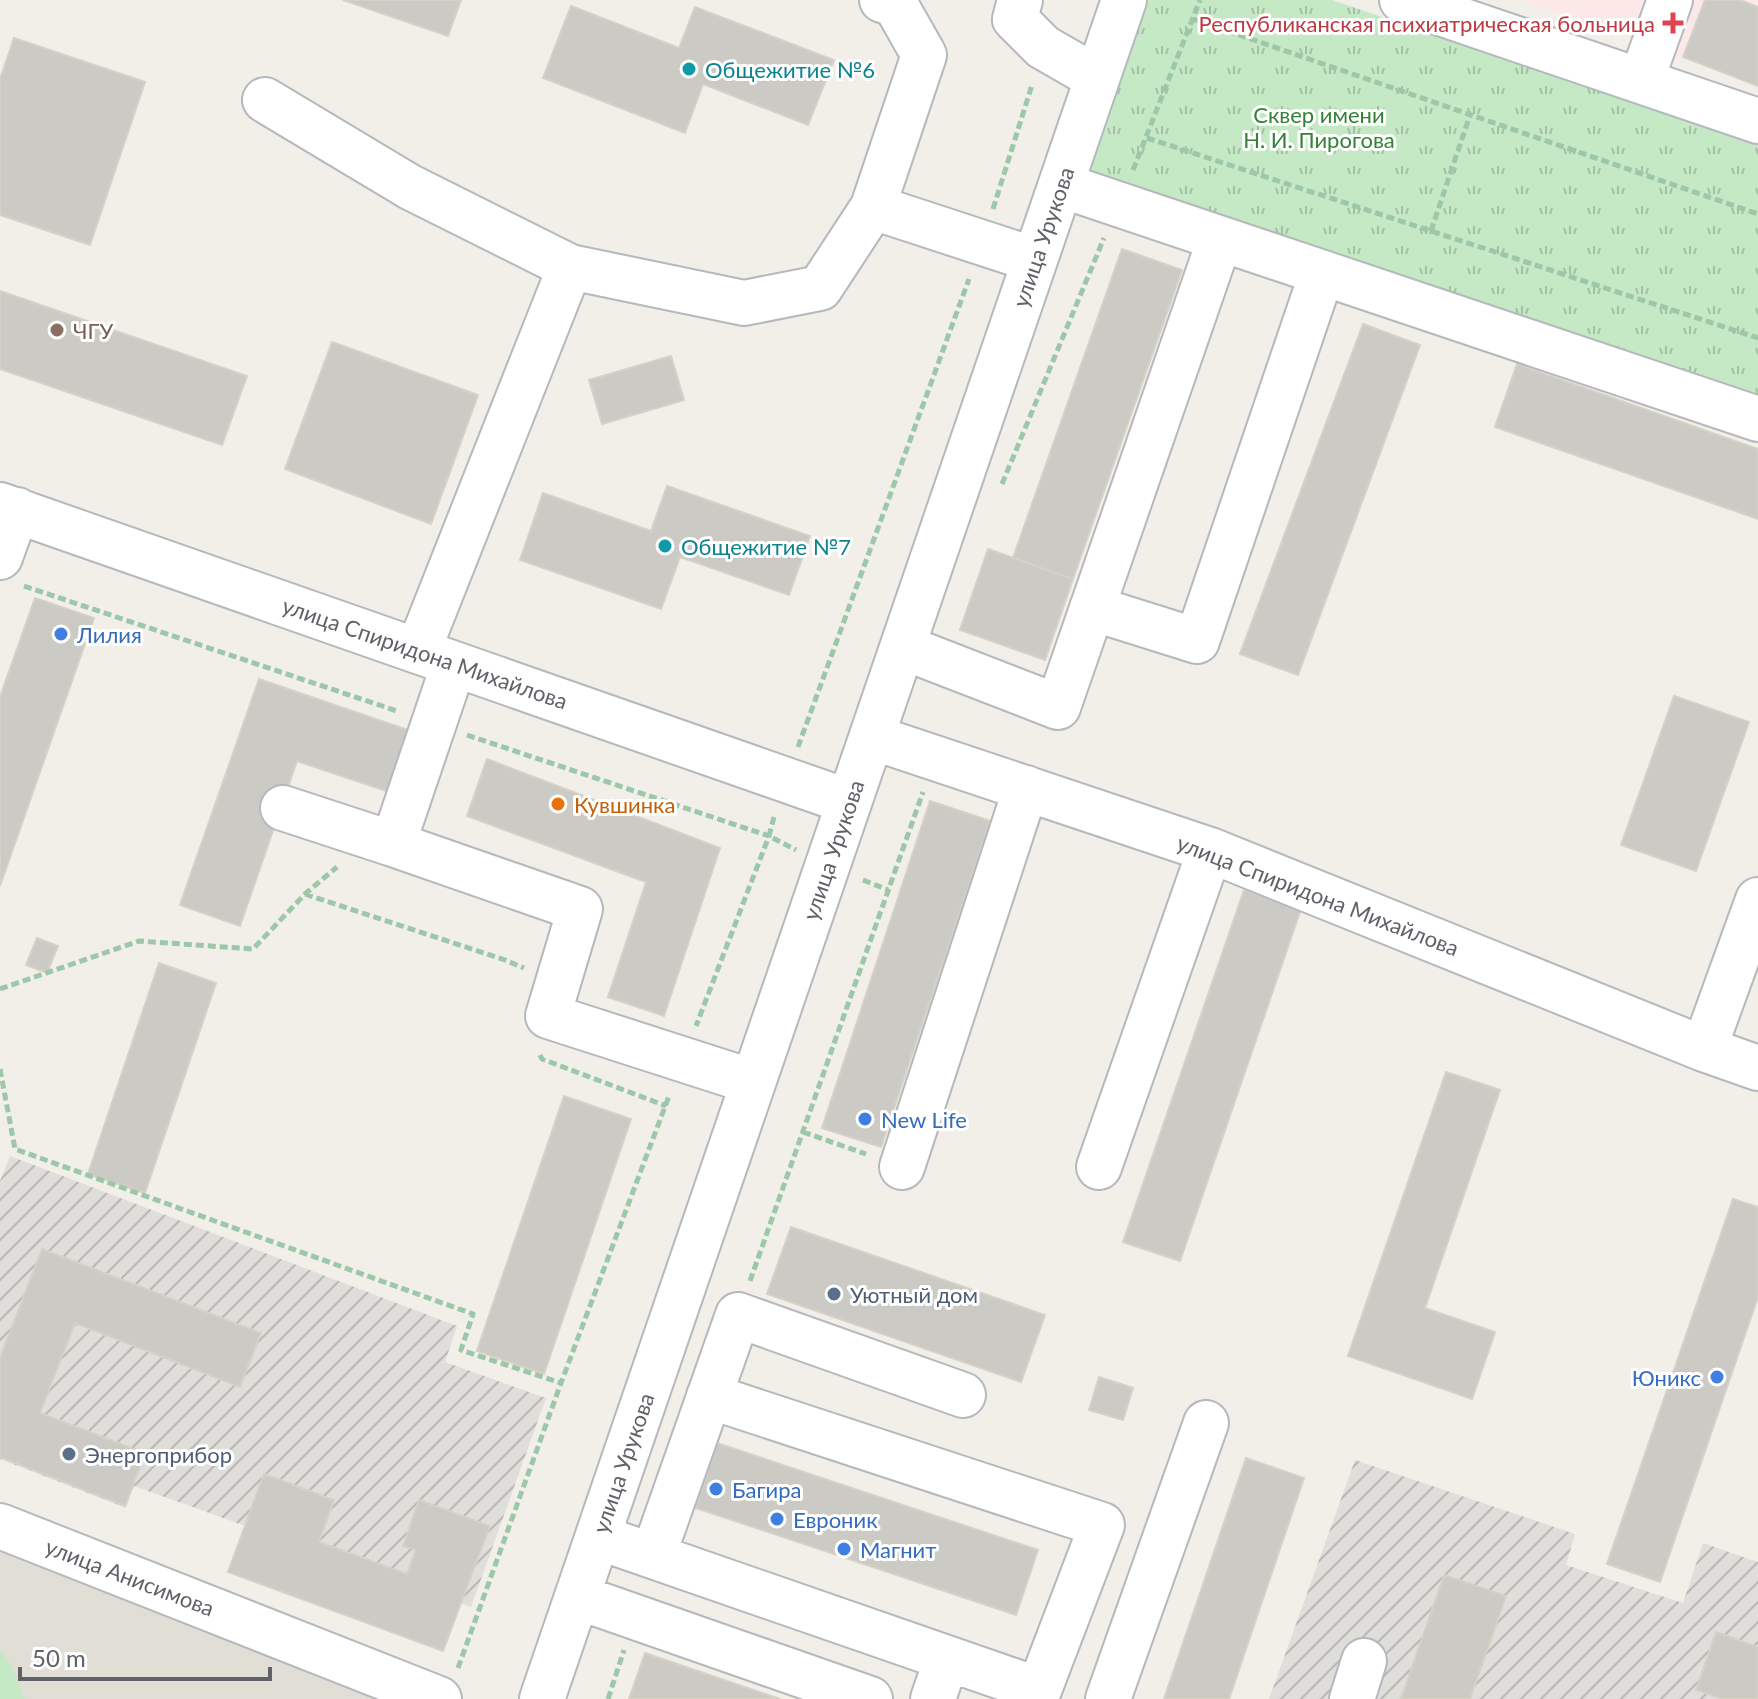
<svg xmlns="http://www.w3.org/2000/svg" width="1758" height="1699" viewBox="0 0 1758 1699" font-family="Lato,sans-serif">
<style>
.industrial{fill:url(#industrial-furrows)}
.education{fill:#e1ded6}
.medical{fill:#fce8e6}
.park{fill:url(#park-tufts)}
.garden{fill:#c5e8c5}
.building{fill:#cccac5;stroke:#d6d1c6;stroke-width:2}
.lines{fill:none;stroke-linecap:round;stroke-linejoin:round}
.minor-casing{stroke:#b5b8bc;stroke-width:48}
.path{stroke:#9cc7a9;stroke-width:5;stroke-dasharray:8 4;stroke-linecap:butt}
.minor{stroke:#fff;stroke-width:44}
.health-dot{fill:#e0444e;stroke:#fff;stroke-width:3}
.culture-dot{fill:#0f9aa8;stroke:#fff;stroke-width:3}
.education-dot{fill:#8d6e63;stroke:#fff;stroke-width:3}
.shop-dot{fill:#3f7fe0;stroke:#fff;stroke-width:3}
.food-dot{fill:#e8710a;stroke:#fff;stroke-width:3}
.service-dot{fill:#5c6f8a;stroke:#fff;stroke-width:3}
.labels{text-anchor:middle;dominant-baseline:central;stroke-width:6;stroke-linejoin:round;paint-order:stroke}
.health-label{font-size:22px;fill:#be3a42;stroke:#fff;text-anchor:end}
.culture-label{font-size:22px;fill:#0d838f;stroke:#fff;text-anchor:start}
.park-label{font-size:22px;fill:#348238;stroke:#fff}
.street-label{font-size:22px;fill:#5f6368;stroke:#fff}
.education-label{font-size:22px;fill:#785e54;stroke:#fff;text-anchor:start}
.shop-label{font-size:22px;fill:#366cbe;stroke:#fff;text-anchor:start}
.food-label{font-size:22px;fill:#c56008;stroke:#fff;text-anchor:start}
.service-label{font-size:22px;fill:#4e5e75;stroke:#fff;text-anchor:start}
</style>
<defs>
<pattern id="industrial-furrows" width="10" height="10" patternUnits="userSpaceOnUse" patternTransform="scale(2)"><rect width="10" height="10" fill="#e0deda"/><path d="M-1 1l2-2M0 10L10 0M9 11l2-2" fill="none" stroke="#b9b8b5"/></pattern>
<pattern id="park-tufts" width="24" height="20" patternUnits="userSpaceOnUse" patternTransform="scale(2)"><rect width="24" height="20" fill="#c5e8c5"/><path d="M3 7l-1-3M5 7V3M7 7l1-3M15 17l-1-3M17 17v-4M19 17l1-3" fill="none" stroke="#a3c0a4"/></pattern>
</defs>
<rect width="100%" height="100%" fill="#f1efe8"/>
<path class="industrial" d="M10 1156 457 1326 445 1362 546 1398 471 1607 134 1486 126 1508 0 1459V1181Z
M1355 1460 1575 1534 1566 1565 1683 1603 1703 1543 1758 1562V1699H1269Z"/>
<path class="education" d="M0 1551 387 1699H0Z"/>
<path class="medical" d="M1522 0H1758V86L1654 46Z"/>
<path class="park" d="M1144 0H1332L1758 145V403L1082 179Z"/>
<path class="garden" d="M0 1650 11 1665 25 1699H0Z"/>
<path class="building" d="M343 0H461L448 36Z
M1705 0H1740L1758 7V86L1683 57Z
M571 6 679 48 695 7 834 60 808 125 703 84 685 133 543 78Z
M14 38 145 82 90 245 0 215V79Z
M1122 249 1182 270 1073 579 1013 558Z
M0 291 247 376 222 445 0 369Z
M1363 324 1420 345 1298 675 1240 654Z
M332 342 478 395 431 524 285 469Z
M671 356 684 400 602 424 589 380Z
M1517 364 1758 449V519L1495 427Z
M667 486 810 536 789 595 680 557 661 609 520 560 543 493 651 531Z
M988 549 1073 579 1045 660 960 630Z
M35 598 94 618 0 886V697Z
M259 679 417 733 395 794 297 761 240 926 180 905Z
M1674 696 1749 722 1696 871 1621 845Z
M487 759 720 848 664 1016 608 997 646 882 467 816Z
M930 801 990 821 881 1147 822 1128Z
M1244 890 1301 909 1180 1261 1123 1242Z
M37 938 58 946 47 973 26 965Z
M159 963 216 983 145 1193 88 1174Z
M1446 1072 1500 1090 1425 1308 1495 1332 1472 1399 1348 1356Z
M564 1096 631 1119 544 1374 477 1351Z
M1733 1199 1758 1207V1297L1660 1582 1607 1564Z
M791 1227 1045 1315 1021 1382 767 1294Z
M42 1249 261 1333 240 1387 75 1323 40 1413 145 1453 125 1506 0 1457V1358Z
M1099 1377 1133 1388 1123 1420 1089 1410Z
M717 1443 1038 1550 1016 1615 696 1508Z
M1246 1458 1304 1478 1229 1699H1164Z
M264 1474 334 1500 319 1542 407 1574 416 1550 403 1546 419 1500 490 1526 443 1651 228 1572Z
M1444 1575 1506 1596 1470 1699H1401Z
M1716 1632 1758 1647V1699H1722L1696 1690Z
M645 1653 683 1666 780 1699H629Z"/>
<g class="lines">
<defs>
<path id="minor" d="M882 0 895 4 924 55 873 207 1035 260
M1020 0 1015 19 1043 47 1097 78
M1402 0 1758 121
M1641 81 1670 0
M265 100 410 187 570 267
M1061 185 1758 419
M0 505 849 802
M0 557 17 510
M1092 608 1197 641 1322 273
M903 647 1058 707 1220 239
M418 651 570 267 744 303 820 288 873 207
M872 737 1210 850 1704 1049 1758 1068
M283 808 393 844 454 664
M393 844 580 909 548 1016 753 1082
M1704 1049 1758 900
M902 1167 1026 788
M1099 1167 1210 850
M0 1526 439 1699
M598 1537 1039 1690 1102 1525 709 1396
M653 1556 738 1315 963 1395
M578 1597 870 1699
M542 1699 1124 0
M933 1699 947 1658
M1108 1699 1206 1423
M1352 1699 1364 1661"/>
</defs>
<use href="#minor" class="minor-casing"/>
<path class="path" d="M1193 19 1758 214
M1147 138 1758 338
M1133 170 1200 0
M993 209 1032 85
M1431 231 1470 115
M1002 484 1104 238
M24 586 397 711
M467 735 769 836 696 1026
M798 747 969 279
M774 817 769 836 796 850
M863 880 888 890
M305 894 505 960 524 968
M0 989 139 941 253 949 305 894 337 867
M540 1055 542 1059 666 1106
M0 1069 15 1149 473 1314 461 1350 561 1383
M803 1132 866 1154
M750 1281 923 792
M458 1668 561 1383 669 1096
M608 1699 624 1650"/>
<use href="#minor" class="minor"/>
</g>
<path class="health-dot" d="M1669 11h8v8h8v8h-8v8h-8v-8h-8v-8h8z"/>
<g class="culture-dot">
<circle cx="689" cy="69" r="8"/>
<circle cx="665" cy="546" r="8"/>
</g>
<circle class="education-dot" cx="57" cy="330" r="8"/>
<g class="shop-dot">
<circle cx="61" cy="634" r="8"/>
<circle cx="865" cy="1119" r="8"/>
<circle cx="1717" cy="1377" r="8"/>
<circle cx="716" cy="1489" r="8"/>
<circle cx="777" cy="1519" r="8"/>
<circle cx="844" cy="1549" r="8"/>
</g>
<circle class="food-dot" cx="558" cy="804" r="8"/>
<g class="service-dot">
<circle cx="834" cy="1294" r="8"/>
<circle cx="69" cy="1454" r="8"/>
</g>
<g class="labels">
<g class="health-label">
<text x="1655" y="23">Республиканская психиатрическая больница</text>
</g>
<g class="culture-label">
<text x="705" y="69">Общежитие №6</text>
<text x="681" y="546">Общежитие №7</text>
</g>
<g class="park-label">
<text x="1319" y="114">Сквер имени<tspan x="1319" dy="25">Н. И. Пирогова</tspan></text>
</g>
<g class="street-label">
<text transform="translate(1043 237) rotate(-71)">улица Урукова</text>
<text transform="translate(425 653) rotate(19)">улица Спиридона Михайлова</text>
<text transform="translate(833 850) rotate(-71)">улица Урукова</text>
<text transform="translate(1318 895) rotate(21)">улица Спиридона Михайлова</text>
<text transform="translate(623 1463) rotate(-71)">улица Урукова</text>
<text transform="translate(130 1577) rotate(21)">улица Анисимова</text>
</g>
<g class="education-label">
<text x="73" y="330">ЧГУ</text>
</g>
<g class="shop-label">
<text x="77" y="634">Лилия</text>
<text x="881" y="1119">New Life</text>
<text x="1701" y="1377" text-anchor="end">Юникс</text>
<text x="732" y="1489">Багира</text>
<text x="793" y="1519">Евроник</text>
<text x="860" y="1549">Магнит</text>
</g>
<g class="food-label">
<text x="574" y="804">Кувшинка</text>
</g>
<g class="service-label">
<text x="850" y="1294">Уютный дом</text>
<text x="85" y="1454">Энергоприбор</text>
</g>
</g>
<path d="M20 1667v12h250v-12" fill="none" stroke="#5f6368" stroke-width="4"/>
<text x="32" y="1667" font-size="24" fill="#5f6368" stroke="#ffffff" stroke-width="6" paint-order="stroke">50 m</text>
</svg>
